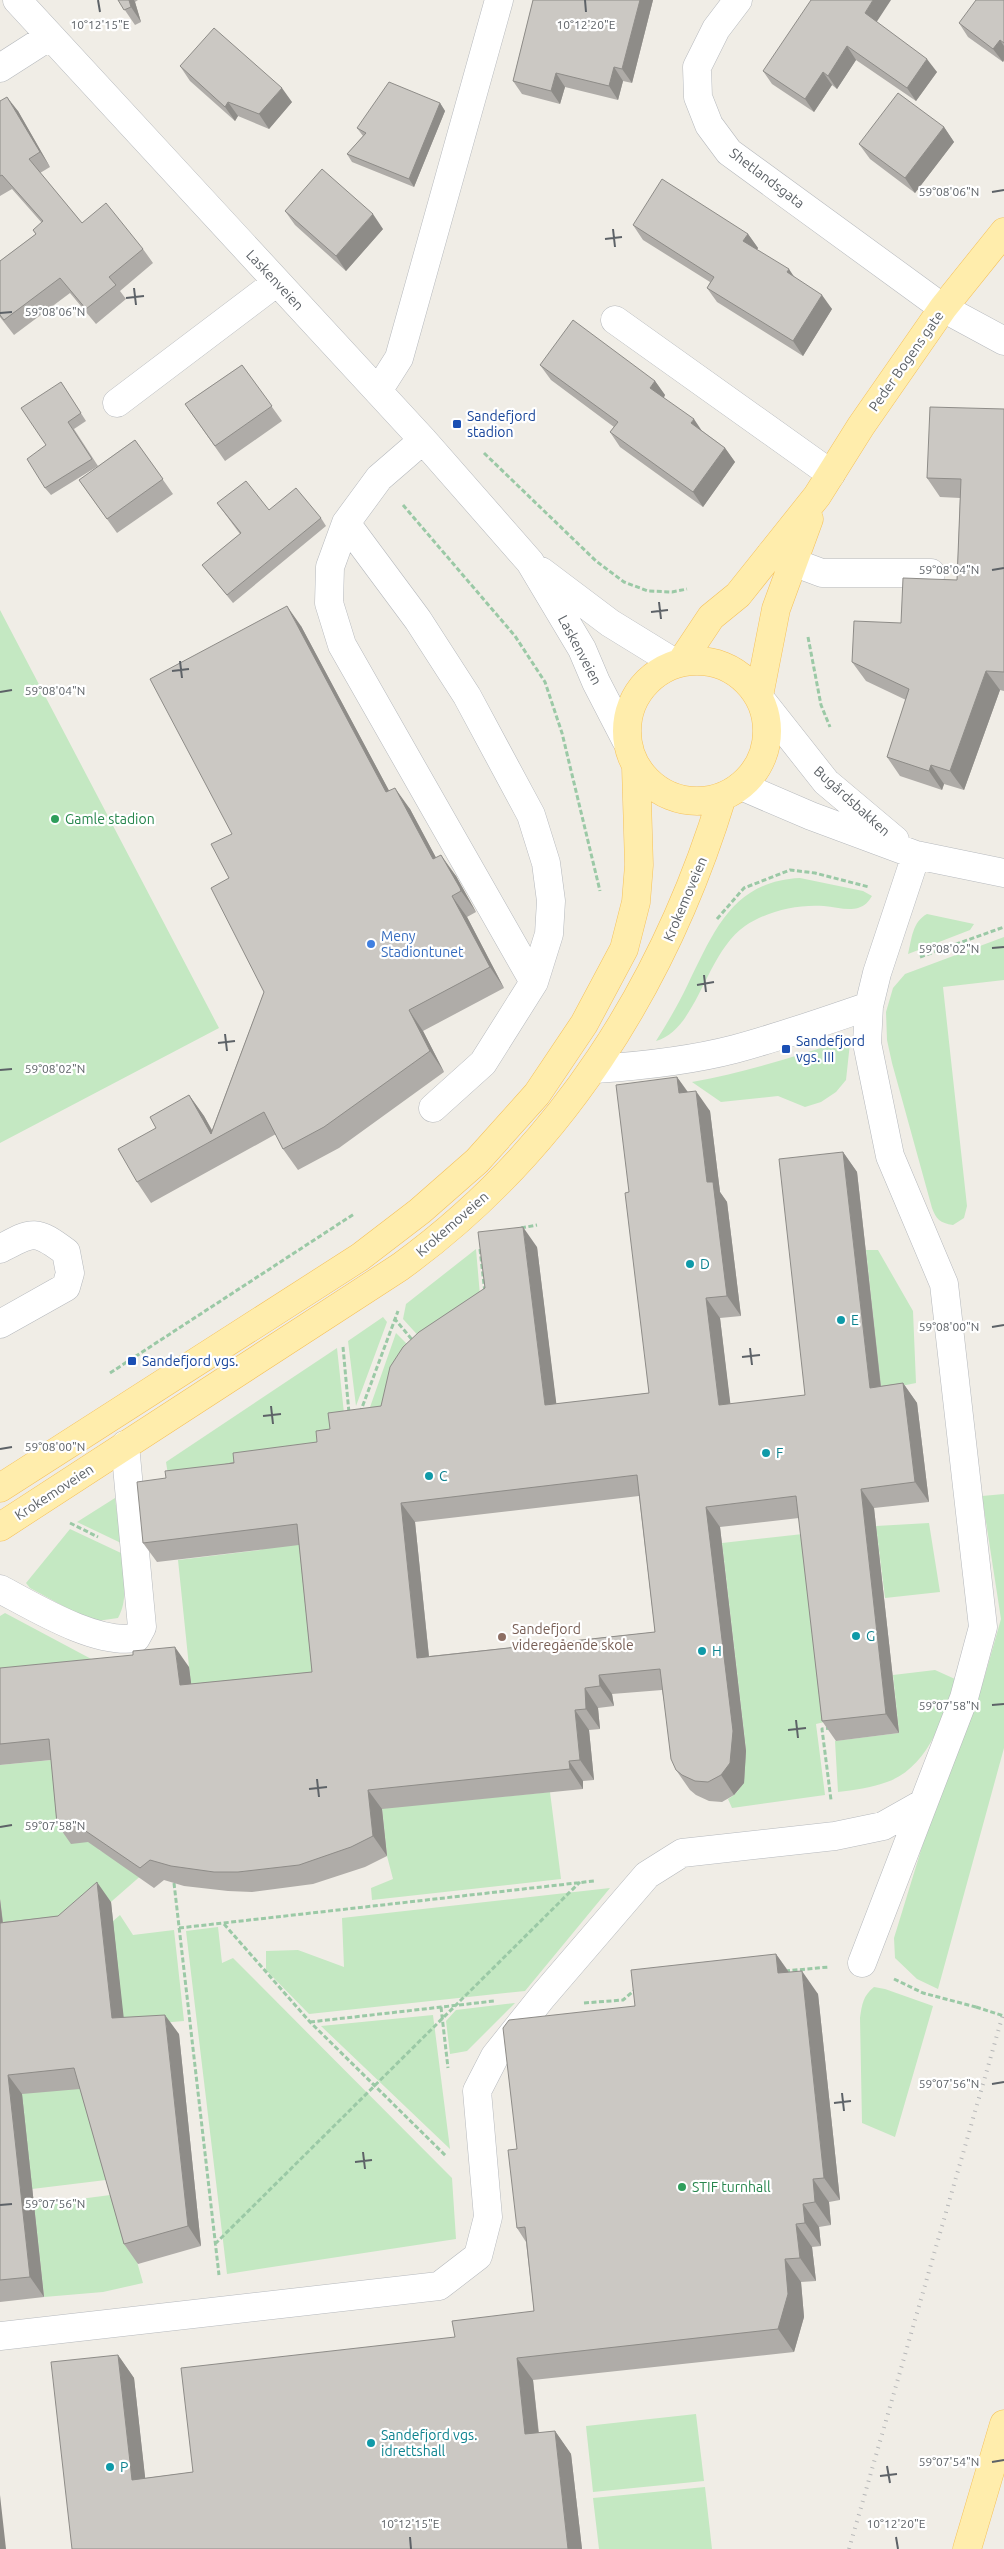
<svg xmlns="http://www.w3.org/2000/svg" width="1004" height="2549" viewBox="0 0 1004 2549" font-family="Ubuntu,sans-serif">
<style>
.green{fill:#c4e8c2}
.lines{fill:none;stroke-linecap:round;stroke-linejoin:round}
.minor-casing{stroke:#b6b9bd;stroke-width:29}
.major-casing{stroke:#f5c15a;stroke-width:29}
.path{stroke:#9bc9a6;stroke-width:3;stroke-dasharray:5 2.5;stroke-linecap:butt}
.minor{stroke:#fff;stroke-width:28}
.major{stroke:#ffedac;stroke-width:28}
.rail{stroke:#b5b6b7;stroke-width:4;stroke-dasharray:1 6;stroke-linecap:butt}
.path-bridge{stroke:#9bc9a6;stroke-width:3;stroke-dasharray:5 2.5;stroke-linecap:butt}
.wall{fill:#afaca8;fill-rule:evenodd}
.shaded-wall{fill:#8e8c88}
.building{fill:#cbc8c3;stroke:#8e8c88;fill-rule:evenodd}
.ticks{fill:none;stroke:#5d6267;stroke-width:2}
.transit-dot{fill:#1a4fb4;stroke:#fff;stroke-width:2}
.leisure-dot{fill:#2e9e5b;stroke:#fff;stroke-width:2}
.shop-dot{fill:#3f7fe0;stroke:#fff;stroke-width:2}
.culture-dot{fill:#0f9aa8;stroke:#fff;stroke-width:2}
.education-dot{fill:#8d6e63;stroke:#fff;stroke-width:2}
.labels{text-anchor:middle;dominant-baseline:central;stroke-width:4.5;stroke-linejoin:round;paint-order:stroke}
.street-label{font-size:14px;fill:#5d6267;stroke:#fff}
.transit-label{font-size:14px;fill:#164399;stroke:#fff;text-anchor:start}
.leisure-label{font-size:14px;fill:#27864d;stroke:#fff;text-anchor:start}
.shop-label{font-size:14px;fill:#366cbe;stroke:#fff;text-anchor:start}
.culture-label{font-size:14px;fill:#0d838f;stroke:#fff;text-anchor:start}
.education-label{font-size:14px;fill:#785e54;stroke:#fff;text-anchor:start}
.ticks-label{font-size:12px;text-anchor:middle;fill:#5d6267;stroke:#fff;stroke-width:4.5;stroke-linejoin:round;paint-order:stroke}
</style>
<rect width="100%" height="100%" fill="#f0ede6"/>
<path class="green" d="M0 610 219 1028 0 1143Z
M800 878 863 891 872 896C869 901 865 906 858 908 848 911 835 907 824 906 798 904 767 911 745 926 705 954 698 1029 656 1041 668 1022 679 1003 688 984 714 931 733 881 800 878Z
M927 914 974 924 970 930 908 954C912 939 912 922 927 914Z
M1004 937V980L943 987 967 1206 964 1218 953 1225C940 1223 936 1219 932 1208L892 1063 887 1040 886 1012 893 988 905 974Z
M846 1040 850 1043 846 1080 836 1092 821 1102 805 1107 778 1096 721 1102 692 1082C745 1073 795 1056 846 1040Z
M476 1249 482 1319 433 1352 403 1319 406 1304Z
M866 1250H878L913 1311 916 1383 881 1390Z
M383 1317 387 1322 356 1406 348 1341Z
M396 1333 423 1360 362 1430Z
M337 1348 346 1432 172 1500 166 1462Z
M1004 1494V1748L938 1989 917 1979 895 1958 894 1938 930 1821 984 1679 1001 1619 982 1496Z
M115 1498 121 1543 77 1522Z
M929 1523 940 1592 885 1598 876 1526Z
M309 1527 328 1711 191 1686 178 1560 260 1550Z
M70 1529 121 1553C123 1574 129 1599 118 1618L97 1621 87 1619 30 1588 26 1583Z
M812 1533 833 1720 816 1724 825 1795 732 1808 728 1799C749 1787 743 1771 746 1750L722 1543Z
M5 1613 125 1677 0 1689V1616Z
M935 1670 955 1679C945 1716 928 1768 887 1782 871 1788 854 1790 838 1792L835 1741 899 1733 893 1675Z
M62 1759 98 1841 99 1850 144 1873 72 1936 5 1943 0 1899V1765Z
M550 1792 561 1879 372 1900 371 1888 393 1879 387 1856 382 1808Z
M610 1888 525 1991 309 2014 266 1970V1951L298 1950 344 1967 342 1918Z
M120 1915 133 1935 174 1930 184 2021 124 2026 74 1955Z
M218 1927 222 1963 233 1958 452 2178 456 2239 227 2274 186 1931Z
M874 1987 885 1989 933 2006 895 2137 862 2123 860 2018C862 2004 863 1996 874 1987Z
M515 2003 467 2051 450 2054 446 2021 456 2010Z
M433 2015 450 2149 321 2026Z
M20 2080 92 2087 114 2179 32 2189Z
M118 2194 143 2283 103 2292 44 2297 34 2205Z
M696 2414 704 2481 593 2492 586 2426Z
M705 2487 712 2549H599L593 2498Z"/>
<g class="lines">
<defs>
<path id="minor" d="M17 0 423 440 530 562 582 649 596 682 626 740
M738 0 716 29 697 67 698 97 709 125 729 152 943 308 1004 341
M0 68 50 36
M615 320 831 474
M378 391 399 358 499 0
M117 403 277 282
M423 440 379 478 346 523 330 567 329 603 342 645 534 982
M346 523 418 620 467 696 531 815 546 863 551 901 549 934 534 982 483 1063 433 1108
M771 554 822 573H931
M541 571 610 623 675 663
M762 701 826 782 895 840
M741 786 811 816 916 855 1004 873
M595 1069C641 1066 689 1061 735 1049 780 1037 825 1021 869 1006
M0 1249C33 1231 35 1229 66 1252L70 1273 66 1287 0 1324
M0 1589C36 1608 96 1645 136 1638L142 1627 125 1445
M862 1963 964 1698 983 1627 944 1284 890 1156 867 1043 869 1006 877 973 916 855
M0 2336 439 2286 478 2256 488 2217 477 2091 495 2056 543 1996 647 1875 682 1853 835 1836 883 1826 922 1804"/>
<path id="major" d="M627 731a70 70 0 1 1 140 0a70 70 0 1 1-140 0Z
M681 662 711 617 738 595 817 496 861 426 943 308 1004 232
M759 696 776 609 809 519
M0 1488 360 1257 420 1211 477 1161 537 1094 584 1024 624 949 636 902 639 865 636 767
M0 1527 400 1267C560 1151 665 984 722 797
M967 2549 1004 2424"/>
</defs>
<use href="#minor" class="minor-casing"/>
<use href="#major" class="major-casing"/>
<path class="path" d="M484 453 596 561 624 582 648 591 672 592 687 589
M403 505 515 636 545 682 562 733 600 891
M808 637 821 705 830 727
M717 919 744 888 790 870 815 873 869 887
M920 957 1004 927
M521 1228 537 1225
M480 1249 485 1293
M394 1318 414 1342
M343 1347 349 1413
M110 1373 354 1214
M360 1413 398 1311
M70 1523 98 1537
M831 1728 822 1729 831 1800
M174 1883 219 2275
M224 1924 310 2022 446 2156
M179 1928 594 1881
M785 1971 829 1967
M894 1979 923 1993 976 2007
M584 2003 623 2000 636 1989
M441 2007 448 2068
M310 2022 494 2001
M215 2244 580 1882"/>
<use href="#minor" class="minor"/>
<use href="#major" class="major"/>
<path class="rail" d="M849 2549 1004 2011"/>
<path class="path-bridge" d="M976 2007 1004 2016"/>
</g>
<path class="wall" d="M118 0H138L135 2 141 22 135 25Z
M533 0H653L632 83 623 81 618 100 565 87 560 104 522 94 513 81Z
M1004 0V60L1003 62 968 37 959 23Z
M877 22 937 72 916 101 856 60 837 89 832 85 814 112 772 84 763 71Z
M180 66 292 102 269 129 238 116 235 121 190 81Z
M0 101 18 111 50 167 40 173 82 223 143 249 153 263 120 291 126 299 96 324 70 293 14 335 0 317V261L36 234 33 230 42 223 12 189 0 196Z
M440 103 445 111 414 187 352 162 347 154 363 136 357 128Z
M944 127 954 142 915 193 870 159 859 144Z
M285 211 383 229 346 271 295 225Z
M633 225 748 234 758 248 757 250 794 277 832 309 803 356 717 302 707 288 710 282 643 240Z
M242 365 282 421 225 461 185 404Z
M540 365 655 381 665 395 664 398 701 430 725 448 735 462 703 507 620 447 610 432 614 427 551 380Z
M61 382 86 421 74 429 98 466 51 495 45 488 46 445Z
M1004 409V691L1000 690 964 790 944 784 942 790 900 776 887 757 906 700 866 681 852 662 901 623 957 580 960 498 940 497 927 478Z
M135 440 173 494 117 533 79 480Z
M217 503 269 510 321 518 326 526 233 603 202 565 240 534Z
M301 626 389 791 410 809 436 858 456 876 476 912 467 917 504 988 423 1031 444 1072 339 1148 298 1170 283 1149 276 1134 151 1203 137 1182 156 1128 189 1095 204 1116 212 1130 264 992 229 878 232 834Z
M677 1077 688 1092 710 1111 720 1192 727 1202 741 1316 720 1318 730 1404 805 1395 843 1152 857 1172 881 1386 903 1383 917 1403 929 1502 874 1508 899 1733 836 1741 822 1721 799 1518 720 1527 746 1751 744 1783 734 1795 722 1802 709 1801 696 1795 690 1790 676 1770 662 1690 612 1694 614 1706 598 1708 600 1729 589 1730 594 1780 583 1781V1789L382 1809 387 1856 365 1867 313 1884 252 1892 228 1891 184 1886 164 1880 154 1888 88 1842 71 1844 57 1824 51 1760 0 1765V1668L189 1667 191 1684 312 1672 299 1545 157 1562 143 1543 166 1478 317 1442 330 1429 381 1406 485 1288 537 1247 556 1404 649 1393 629 1192ZM639 1496 655 1632 429 1656 415 1522Z
M0 1899 3 1922 58 1916 111 1902 123 2017 179 2034 201 2246 138 2264 124 2244 80 2089 22 2094 44 2297 0 2302Z
M776 1954 789 1972 818 1994 840 2200 829 2202 831 2225 819 2227 821 2246 812 2247 816 2281 801 2282 804 2317 794 2352 533 2380 539 2433 555 2431 571 2454 582 2549H72L118 2355 134 2378 145 2478 193 2472 455 2337 534 2311 526 2242 517 2228V2149L635 2006Z"/>
<path class="shaded-wall" d="M129 0H134L135 2 141 22 131 7Z
M640 0H653L632 83 622 69Z
M873 0H891L874 26 865 13Z
M1000 40 1004 46V60L1003 62 993 49Z
M847 46 856 60 837 89 828 76Z
M927 59 937 72 916 101 907 88Z
M614 67 623 81 618 100 609 86Z
M823 72 832 85 814 112 805 99Z
M556 73 565 87 560 104 551 91Z
M282 88 292 102 269 129 259 114Z
M7 97 18 111 50 167 40 152Z
M228 102 238 116 235 121 225 107Z
M440 103 445 111 414 187 409 179Z
M944 127 954 142 915 193 905 178Z
M373 214 383 229 346 271 336 256Z
M748 234 758 248 753 256 743 241Z
M789 269 799 284 787 272Z
M822 295 832 309 803 356 793 341Z
M655 381 665 395 660 403 650 388Z
M694 419 704 434 691 423Z
M725 448 735 462 703 507 693 492Z
M287 606 301 626 401 813 386 792Z
M986 671 1000 690 964 790 950 771Z
M931 765 944 784 942 790 929 771Z
M395 788 410 809 448 880 433 859Z
M441 855 456 876 476 912 461 891Z
M452 896 467 917 504 988 490 967Z
M409 1010 423 1031 444 1072 430 1051Z
M677 1077 691 1097 679 1093Z
M696 1091 710 1111 720 1192 727 1202 741 1316 727 1296 707 1182Z
M189 1095 204 1116 216 1138 211 1134Z
M843 1152 857 1172 883 1407 870 1388Z
M523 1227 537 1247 559 1425 545 1405Z
M706 1298 720 1318 733 1425 719 1405Z
M903 1383 917 1403 929 1502 915 1482Z
M861 1489 874 1508 899 1733 886 1714Z
M401 1503 415 1522 431 1677 417 1658Z
M706 1507 720 1527 746 1751 744 1783 734 1795 721 1775Z
M175 1647 189 1667 194 1705 180 1685Z
M599 1675 612 1694 614 1706 600 1686Z
M585 1688 598 1708 600 1729 586 1709Z
M575 1710 589 1730 594 1780 580 1760Z
M569 1761 583 1781V1789L570 1769Z
M368 1790 382 1809 387 1856 373 1836Z
M97 1882 111 1902 126 2038 112 2018Z
M0 1899 5 1943 0 1936Z
M776 1954 792 1977 778 1973Z
M802 1971 818 1994 840 2200 824 2178Z
M165 2015 179 2034 201 2246 188 2226Z
M8 2075 22 2094 44 2297 30 2277Z
M813 2179 829 2202 831 2225 815 2202Z
M803 2204 819 2227 821 2246 805 2223Z
M796 2224 812 2247 816 2281 800 2258Z
M785 2259 801 2282 804 2317 794 2352 778 2329Z
M118 2355 134 2378 148 2503 132 2480Z
M517 2358 533 2380 541 2457 525 2434Z
M555 2431 571 2454 582 2549H568Z
M0 2495 6 2549H0Z"/>
<path class="building" d="M118 0H129L131 7 124 10Z
M533 0H640L622 69 614 67 609 86 556 73 551 91 513 81Z
M811 0H873L865 13 927 59 907 88 847 46 828 76 823 72 805 99 763 71Z
M976 0H1004V43L1000 40 993 49 959 23Z
M214 28 282 88 259 114 228 102 225 107 180 66Z
M389 82 440 103 409 179 347 154 366 133 357 128Z
M898 93 944 127 905 178 859 144Z
M7 97 40 152 29 159 82 223 106 203 143 249 109 277 116 285 86 309 60 278 4 320 0 315V261L36 234 33 230 43 221 2 175 0 176V101Z
M322 169 373 214 336 256 285 211Z
M662 179 748 234 743 241 789 269 787 272 822 295 793 341 707 288 714 277 633 225Z
M573 320 655 381 650 388 694 419 691 423 725 448 693 492 610 432 618 422 540 365Z
M242 365 272 406 215 446 185 404Z
M61 382 81 413 68 422 92 459 45 488 27 459 46 445 21 408Z
M930 407 1004 409V672L986 671 950 771 931 765 929 771 887 757 909 689 852 662 854 621 901 623 903 578 957 580 961 479 927 478Z
M135 440 163 479 107 519 79 480Z
M246 481 269 510 296 488 321 518 227 595 202 565 241 533 217 503Z
M287 606 386 792 395 788 433 859 441 855 460 888 461 891 452 896 490 967 409 1010 430 1051 324 1127 283 1149 264 1112 137 1182 118 1149 156 1128 150 1117 189 1095 211 1134 264 992 211 888 229 878 211 844 232 834 150 679Z
M677 1077 679 1093 696 1091 707 1182H713L727 1296 706 1298 719 1405 805 1395 779 1159 843 1152 870 1388 903 1383 915 1482 861 1489 886 1714 822 1721 796 1496 706 1507 733 1731 730 1763 721 1775 708 1782 695 1781 682 1775 676 1770 671 1759 660 1669 599 1675 600 1686 585 1688 586 1709 575 1710 580 1760 569 1761 570 1769 368 1790 373 1836 351 1847 299 1865 238 1872H214L171 1866 150 1860 140 1868 74 1823 57 1824 49 1739 0 1744V1668L133 1655V1651L175 1647 180 1685 312 1672 297 1524 143 1543 137 1482 166 1478 165 1471 234 1463 233 1453 317 1442 316 1431 330 1429 328 1413 381 1406 390 1367 403 1347 419 1332 485 1288 478 1232 523 1227 545 1405 649 1393 625 1193 629 1192 616 1085ZM637 1475 655 1632 417 1658 401 1503Z
M97 1882 112 2018 165 2015 188 2226 124 2244 74 2068 8 2075 30 2277 0 2280V1923L58 1916Z
M776 1954 778 1973 802 1971 824 2178 813 2179 815 2202 803 2204 805 2223 796 2224 800 2258 785 2259 788 2294 778 2329 517 2358 525 2434 555 2431 568 2549H72L51 2362 118 2355 132 2480 193 2472 181 2368 455 2337 452 2321 534 2311 525 2227 517 2228 508 2150 517 2149 503 2028 509 2020 635 2006 631 1970Z"/>
<path class="ticks" d="M98 0 100 12M585 0 586 12M992 192 1004 190M613 229 615 247M605 239 622 237M134 288 136 305M126 298 144 296M0 313 12 312M992 570 1004 568M659 602 661 619M651 612 668 610M180 661 182 678M172 671 189 669M0 692 12 690M992 948 1004 947M704 975 706 992M697 985 714 982M225 1034 227 1051M218 1043 235 1041M0 1070 12 1069M992 1327 1004 1325M750 1348 752 1365M742 1357 760 1355M271 1406 273 1424M263 1416 281 1414M0 1449 12 1447M992 1705 1004 1704M796 1720 798 1738M788 1730 806 1728M317 1779 319 1797M309 1789 327 1787M0 1827 12 1825M992 2084 1004 2082M842 2093 844 2111M834 2103 851 2101M363 2152 365 2169M355 2162 372 2160M0 2205 12 2204M992 2462 1004 2460M887 2466 890 2483M880 2476 897 2474M410 2537 411 2549M896 2537 898 2549"/>
<g class="transit-dot">
<rect x="452" y="419" width="10" height="10" rx="2.5"/>
<rect x="781" y="1044" width="10" height="10" rx="2.5"/>
<rect x="127" y="1356" width="10" height="10" rx="2.5"/>
</g>
<g class="leisure-dot">
<circle cx="55" cy="819" r="5"/>
<circle cx="682" cy="2187" r="5"/>
</g>
<circle class="shop-dot" cx="371" cy="944" r="5"/>
<g class="culture-dot">
<circle cx="690" cy="1264" r="5"/>
<circle cx="841" cy="1320" r="5"/>
<circle cx="766" cy="1453" r="5"/>
<circle cx="429" cy="1476" r="5"/>
<circle cx="856" cy="1636" r="5"/>
<circle cx="702" cy="1651" r="5"/>
<circle cx="371" cy="2443" r="5"/>
<circle cx="110" cy="2467" r="5"/>
</g>
<circle class="education-dot" cx="502" cy="1637" r="5"/>
<g class="labels">
<g class="street-label">
<text transform="translate(767 178) rotate(37)">Shetlandsgata</text>
<text transform="translate(275 280) rotate(47)">Laskenveien</text>
<text transform="translate(906 361) rotate(-55)">Peder Bogens gate</text>
<text transform="translate(580 650) rotate(62)">Laskenveien</text>
<text transform="translate(852 801) rotate(42)">Bugårdsbakken</text>
<text transform="translate(685 899) rotate(-67)">Krokemoveien</text>
<text transform="translate(452 1224) rotate(-41)">Krokemoveien</text>
<text transform="translate(54 1492) rotate(-33)">Krokemoveien</text>
</g>
<g class="transit-label">
<text x="467" y="416">Sandefjord<tspan x="467" dy="16">stadion</tspan></text>
<text x="796" y="1041">Sandefjord<tspan x="796" dy="16">vgs. III</tspan></text>
<text x="142" y="1361">Sandefjord vgs.</text>
</g>
<g class="leisure-label">
<text x="65" y="819">Gamle stadion</text>
<text x="692" y="2187">STIF turnhall</text>
</g>
<g class="shop-label">
<text x="381" y="936">Meny<tspan x="381" dy="16">Stadiontunet</tspan></text>
</g>
<g class="culture-label">
<text x="700" y="1264">D</text>
<text x="851" y="1320">E</text>
<text x="776" y="1453">F</text>
<text x="439" y="1476">C</text>
<text x="866" y="1636">G</text>
<text x="712" y="1651">H</text>
<text x="381" y="2435">Sandefjord vgs.<tspan x="381" dy="16">idrettshall</tspan></text>
<text x="120" y="2467">P</text>
</g>
<g class="education-label">
<text x="512" y="1629">Sandefjord<tspan x="512" dy="16">videregående skole</tspan></text>
</g>
</g>
<g class="ticks-label">
<text x="100" y="29">10°12'15"E</text>
<text x="586" y="29">10°12'20"E</text>
<text x="949" y="196">59°08'06"N</text>
<text x="55" y="316">59°08'06"N</text>
<text x="949" y="574">59°08'04"N</text>
<text x="55" y="695">59°08'04"N</text>
<text x="949" y="953">59°08'02"N</text>
<text x="55" y="1073">59°08'02"N</text>
<text x="949" y="1331">59°08'00"N</text>
<text x="55" y="1451">59°08'00"N</text>
<text x="949" y="1710">59°07'58"N</text>
<text x="55" y="1830">59°07'58"N</text>
<text x="949" y="2088">59°07'56"N</text>
<text x="55" y="2208">59°07'56"N</text>
<text x="949" y="2466">59°07'54"N</text>
<text x="410" y="2528">10°12'15"E</text>
<text x="896" y="2528">10°12'20"E</text>
</g>
</svg>
